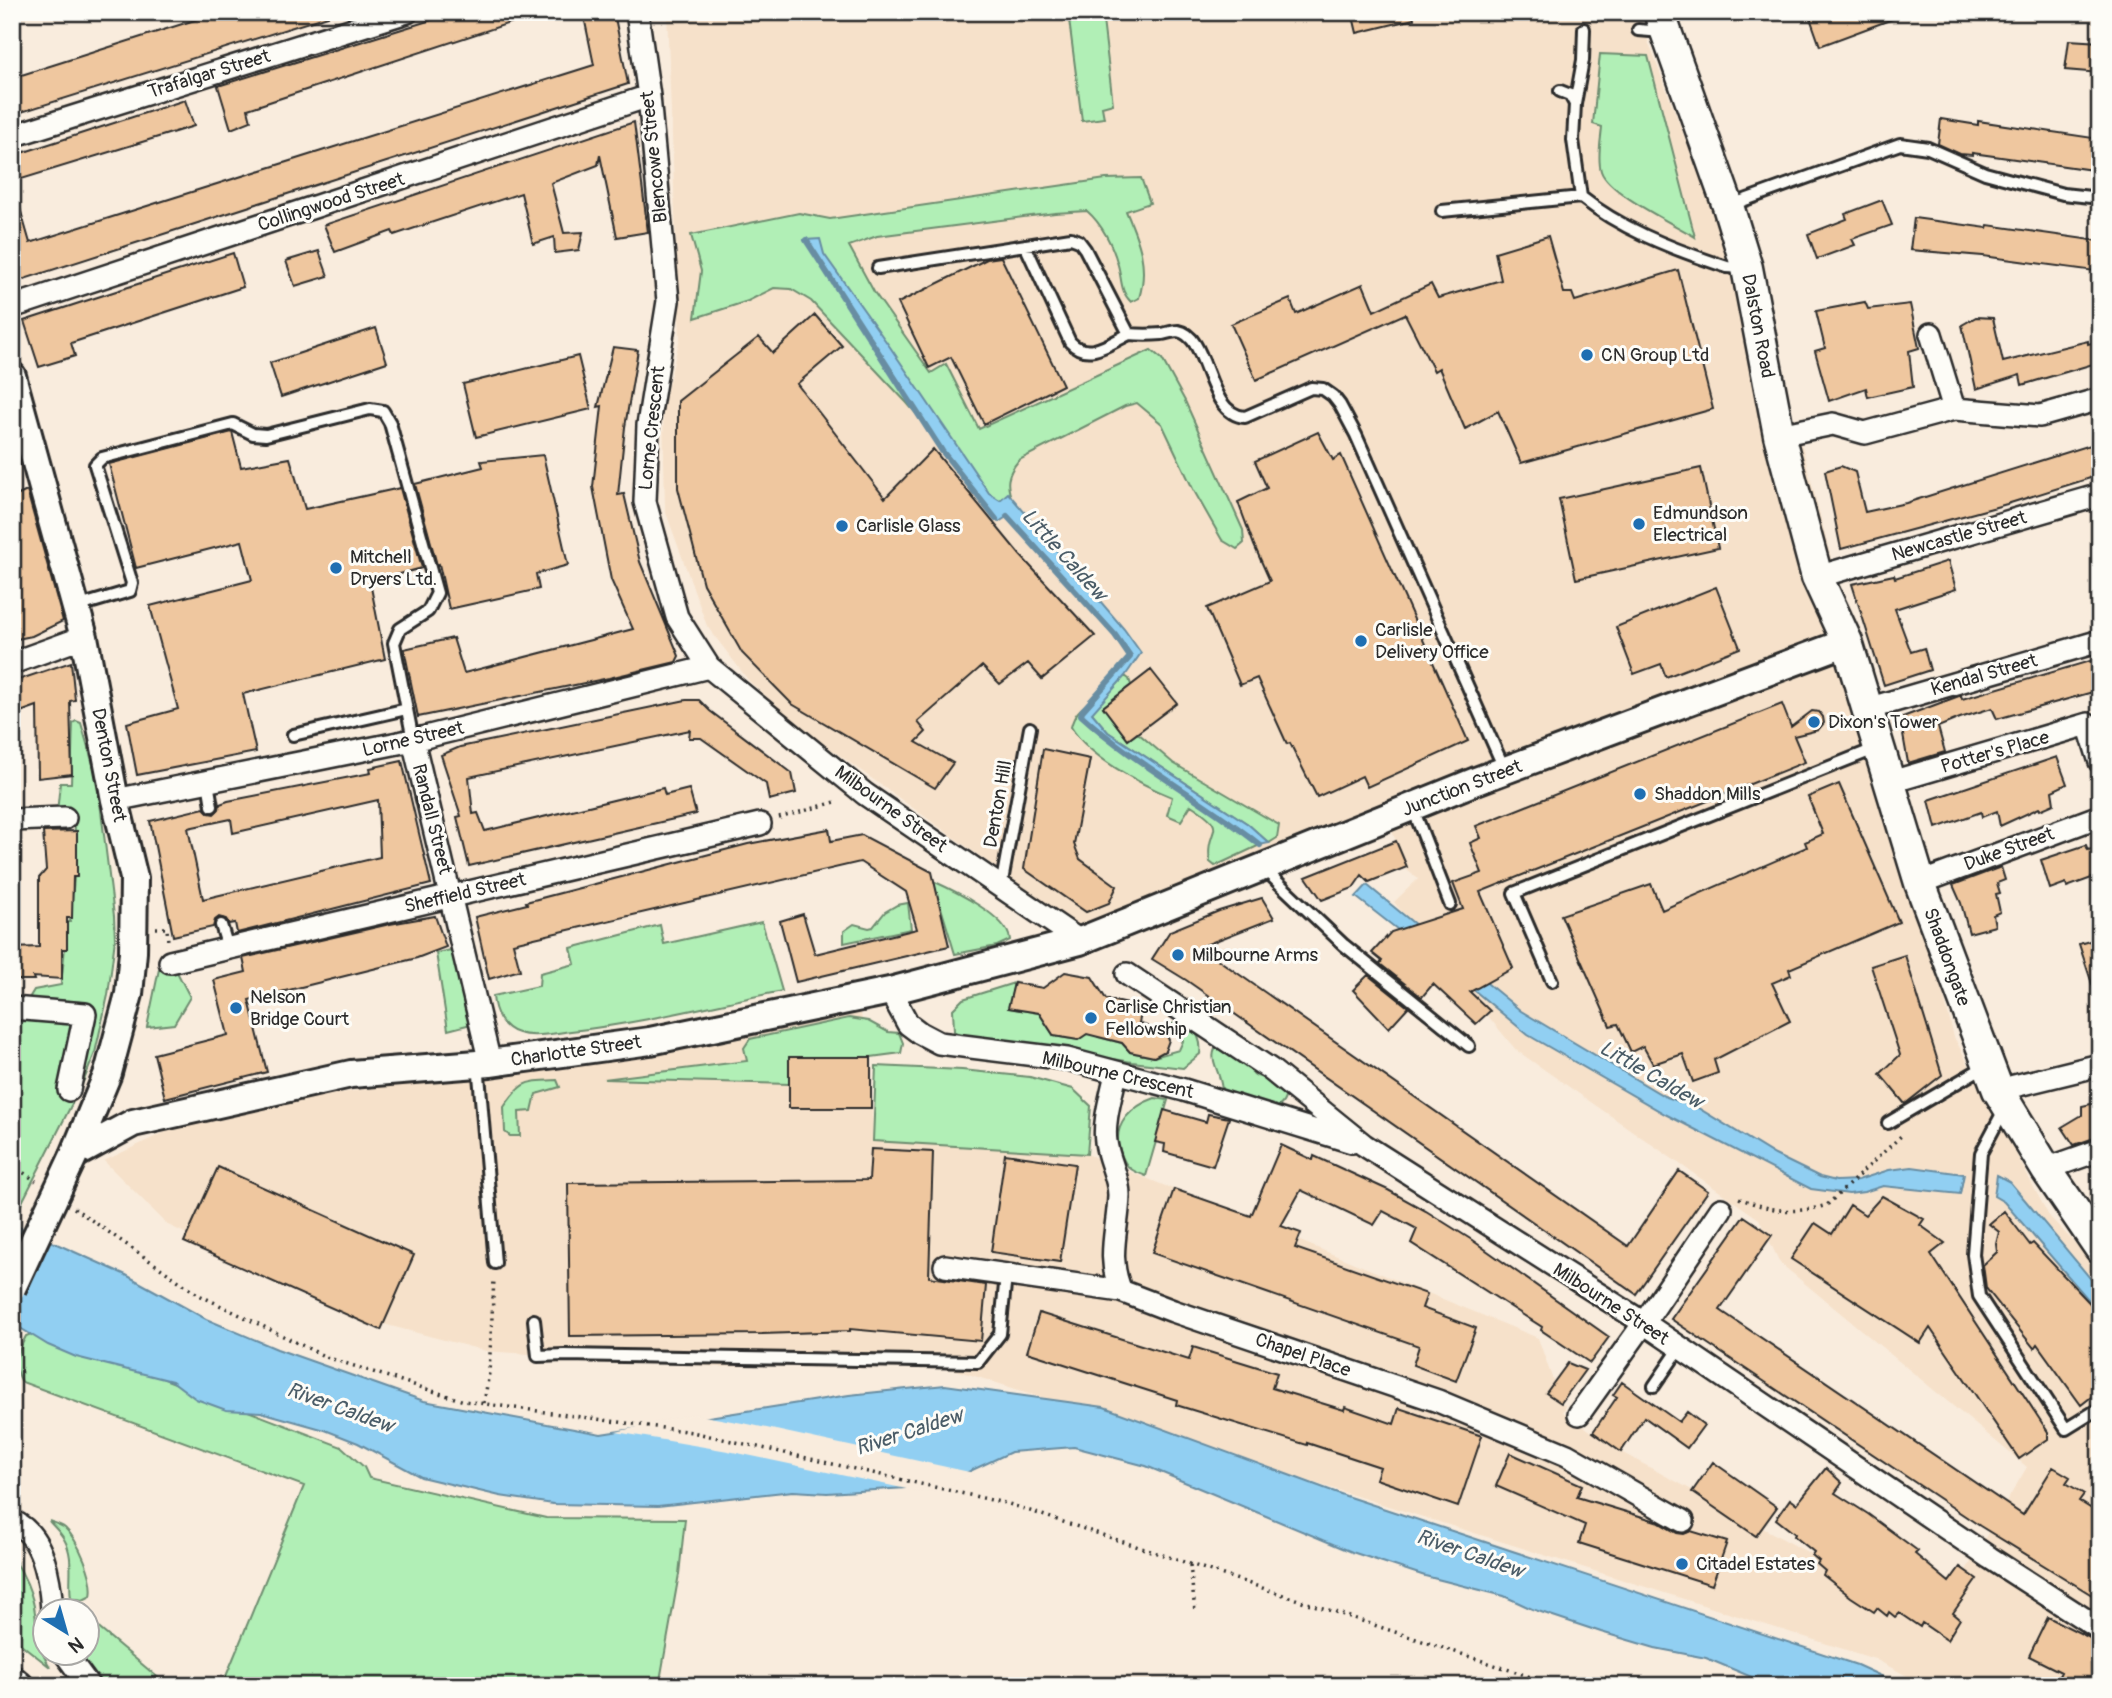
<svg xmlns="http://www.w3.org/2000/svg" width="2112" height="1698" viewBox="0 0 2112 1698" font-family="Pangolin,sans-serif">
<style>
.built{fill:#f6e1ca}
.green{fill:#b1efb6;stroke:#6e8d70;stroke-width:2}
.water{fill:#91cff2;stroke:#688da2;stroke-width:2}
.pier{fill:#f9ecdd}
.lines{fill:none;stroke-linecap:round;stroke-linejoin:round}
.stream{stroke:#688da2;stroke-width:6}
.building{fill:#efc79f;stroke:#2b2b2b;stroke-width:2;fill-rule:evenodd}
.service-casing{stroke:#2b2b2b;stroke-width:16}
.minor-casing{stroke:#2b2b2b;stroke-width:26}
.tertiary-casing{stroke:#2b2b2b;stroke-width:32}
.secondary-casing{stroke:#2b2b2b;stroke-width:35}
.path{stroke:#2b2b2b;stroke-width:3.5;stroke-dasharray:2 5;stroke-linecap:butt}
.service{stroke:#fdfcf7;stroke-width:10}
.minor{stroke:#fdfcf7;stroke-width:21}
.tertiary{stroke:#fdfcf7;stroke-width:26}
.secondary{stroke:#fdfcf7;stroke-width:30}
.tertiary-bridge-casing{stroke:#2b2b2b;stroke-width:32;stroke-linecap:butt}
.tertiary-bridge{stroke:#fdfcf7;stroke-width:26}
.poi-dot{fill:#1f6fb2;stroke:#fdfcf7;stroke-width:2.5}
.labels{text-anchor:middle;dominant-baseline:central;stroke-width:6;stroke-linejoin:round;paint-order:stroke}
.street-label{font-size:19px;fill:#2b2b2b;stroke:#fdfcf7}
.poi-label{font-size:19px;fill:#2b2b2b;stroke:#fdfcf7;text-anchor:start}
.water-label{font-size:21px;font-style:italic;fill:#4a5c67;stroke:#fdfcf7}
</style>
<rect width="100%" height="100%" fill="#f9ecdd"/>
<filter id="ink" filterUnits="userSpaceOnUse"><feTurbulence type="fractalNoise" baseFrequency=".0143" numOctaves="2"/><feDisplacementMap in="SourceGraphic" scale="14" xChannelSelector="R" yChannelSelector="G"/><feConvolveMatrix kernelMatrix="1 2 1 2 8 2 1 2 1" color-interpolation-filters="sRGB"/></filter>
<g filter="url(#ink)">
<path class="built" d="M667 12H1637L1803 449 1954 1037 2049 1216 2100 1269V1686H1926L1875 1659 946 1367 863 1362 719 1367 486 1351 372 1321 168 1225 104 1161 199 1116 860 1009 871 1066 873 1141 1087 1154 1538 1338 1561 1403 1566 1406 1563 1412 1621 1452 1936 1621 2027 1467 1780 1263 1759 1219 1516 1050 1394 902 1418 879 1407 870 1387 818 1084 931 803 729 749 681 707 626 665 510 663 406 680 338Z"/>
<path class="green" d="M1068 12H1102L1113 104 1102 107 1104 118 1082 121Z
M1600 54 1648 56 1695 237C1674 224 1608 193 1601 171 1597 158 1601 140 1602 127L1593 124Z
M1141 178 1150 203 1126 211C1139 241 1149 266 1139 298L1131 302C1120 292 1122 279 1118 265 1113 246 1102 224 1087 211L1055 213 877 236 849 246 874 292 931 373 946 364 979 429 1151 350 1162 359 1185 401 1243 530 1244 543 1237 549 1222 540 1193 489 1162 424 1137 403 1125 406 1019 460C1007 474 1005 484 1013 502L996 500 975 483 907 403 811 301 791 289 774 288 748 301 695 318 701 271 691 235 799 213 830 219 1106 179Z
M1125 676 1129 679 1131 685 1103 707 1128 740 1138 733 1173 763 1279 825 1277 838 1269 843 1248 824 1108 732 1091 712Z
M1090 701 1082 711 1117 746 1232 823 1260 845 1215 866 1210 862C1204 826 1233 832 1191 805L1181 821 1167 815 1172 797C1140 784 1089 757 1071 727 1074 714 1080 709 1090 701Z
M76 721 81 723 97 778 114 916 115 939 108 995 95 1053 84 1080 12 1222V1021H15L34 990 61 985 65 948 63 922H70L74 878 75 817 57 813 60 783H71L73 723Z
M933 881C953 890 1009 917 1010 940L997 946 955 954Z
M908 903 911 929 844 943V931L854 924 869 928 873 927 885 912 897 905Z
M762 922 782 991C712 1005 642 1023 571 1031 555 1033 534 1038 518 1033 502 1029 494 1011 493 996L539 986 540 973 575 964 571 948 660 925 664 944Z
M456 949 471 1024 448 1030 436 953Z
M159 969 176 970 190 997 174 1024 147 1027Z
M1014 983 1009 1008 1039 1013 1054 1036 1078 1040 1099 1026 1098 1037 1122 1043 1130 1052 1154 1057 1179 1050 1183 1041 1169 1025 1178 1022 1189 1024C1197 1033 1202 1041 1200 1054L1183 1068 1132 1062 959 1034 954 1031 953 1009 963 999Z
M849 1018 868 1021 888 1032 899 1033 903 1043 901 1053 871 1057H789V1084L604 1079 747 1061 744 1048 750 1039Z
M1220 1042C1224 1044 1233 1046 1236 1049 1249 1060 1247 1081 1269 1077L1287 1090C1285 1100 1283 1106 1273 1109L1223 1095C1222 1089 1221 1082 1219 1076 1215 1063 1208 1055 1220 1042Z
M876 1066 962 1070 1030 1077 1073 1089 1091 1106 1087 1154 873 1141Z
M557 1080 560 1087 536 1094 532 1111 519 1112 520 1136H510L505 1132 504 1107C523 1079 525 1082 557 1080Z
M1155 1098 1168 1100 1146 1176C1141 1174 1135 1172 1131 1169 1125 1165 1122 1157 1120 1151 1111 1125 1132 1106 1155 1098Z
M39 1331 342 1447 364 1467 369 1478 546 1518 685 1519 679 1574 659 1686H222L304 1486 22 1382C11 1361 16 1357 26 1336Z
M49 1521C54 1523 61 1525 65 1528 78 1540 95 1579 91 1596L83 1600 71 1598C68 1579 75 1558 64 1539 61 1533 54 1527 49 1521Z
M12 1556C23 1572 33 1594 35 1613 38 1634 39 1649 50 1667L12 1637Z
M88 1620H89L168 1686H102L74 1653 88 1652Z"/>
<path class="water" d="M820 239 824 254 890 347 989 493 1000 500 1008 493 1124 629 1141 653 1125 676 1092 713 1108 732 1248 824 1269 843 1260 845C1203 799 1135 765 1081 715L1082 711 1130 656 1115 635 1008 516 999 522 942 451 806 240Z
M1367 885 1521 1011 1664 1096 1698 1108 1775 1155 1820 1177 1836 1181 1858 1180 1889 1170 1912 1167 1964 1174 1960 1194 1883 1186 1864 1192 1849 1194 1811 1189 1665 1114 1528 1035 1457 976 1356 897Z
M1997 1175 2010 1182 2100 1290V1313L2004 1202 1994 1196Z
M12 1224 126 1275 206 1319 277 1349 424 1401 601 1434 849 1395 945 1385 1104 1407 1346 1496 1857 1665 1903 1686H1773L1706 1658 1655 1648 1601 1632 1532 1609 1504 1596 1425 1576 1352 1552 1146 1466 1074 1447 1011 1452 938 1486 827 1493 793 1491 658 1506 553 1504 500 1496 421 1477 358 1443 325 1430 261 1412 226 1410 196 1399 172 1381 76 1357 48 1345 12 1323Z"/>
<path class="pier" d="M693 1414 748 1424 974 1473 939 1490 916 1491 728 1451 616 1432Z"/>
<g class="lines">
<path class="stream" d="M806 240 942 451 996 519
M1007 516 1115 635 1130 657 1082 711 1081 715C1136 765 1203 799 1260 845"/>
</g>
<path class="building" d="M220 12H328V16L12 115V78Z
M457 12H531V16L248 109 251 121 231 129 218 86Z
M583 12H614L628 84 12 283V199L17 198 30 243 594 65Z
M1352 12H1413L1414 19 1357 33Z
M1808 12H1906V14L1820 46Z
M2069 40 2100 42V73L2065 70Z
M185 100 194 126 12 182V156Z
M1941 119 1978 125V121L2100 139V171L1972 153V155L1960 154 1938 144Z
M634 122 648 232 617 237 600 155 598 165 551 183 564 233 583 232 579 250 555 253 554 237 533 244 521 193 394 235 392 231 335 252 324 225Z
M1882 200 1892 225 1852 239 1855 245 1817 259 1808 234 1847 219 1845 214Z
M1914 218 1987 228 1988 225 2099 241 2095 271 1983 256 1910 250Z
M1548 236 1564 293H1572L1575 301 1678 270 1713 409 1521 463 1498 411 1465 429 1439 368 1434 371 1405 314 1256 380 1231 324 1290 299 1296 314 1363 284 1374 311 1431 284 1438 298 1501 280 1495 252Z
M319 251 328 276 295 286 286 261Z
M233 253 243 287 71 343 75 356 39 367 24 321Z
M1001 257 1063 385 984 424 951 357 929 368 898 303 987 259Z
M1865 302 1868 309 1910 304 1919 348 1909 351 1913 387 1868 397 1866 388 1829 401 1815 351 1825 348 1816 311Z
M815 315 842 346 797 384 885 498 933 449 1020 555 1095 636 1042 679 1028 663 1000 684 982 666 918 722 926 732 916 742 953 763 935 788 792 704 742 653 703 584 678 488V401L759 337 773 353Z
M1976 317 1993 318 2003 362 2088 341V344L2100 341V362L2022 385 2020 375 1976 389 1962 325Z
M376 328 387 362 281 397 270 363Z
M613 347 638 350 625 427 618 495 624 494 640 562 679 656 676 662 609 678 418 717 404 649 453 638 464 673 633 629 611 580 593 487 602 406 598 407Z
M578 356 591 409 476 437 463 384Z
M232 432 241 467 290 458 305 509 400 488 422 568 370 582 385 659 243 694 256 752 137 775 127 723 178 709 150 606 252 580 242 541 136 568 109 464Z
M1318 432 1333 460 1341 455 1468 741 1367 787 1362 776 1317 797 1290 743 1287 744 1257 678 1240 685 1207 608 1270 581 1254 545 1238 502 1267 488 1255 461Z
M2100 442V475L2007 504 1841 549 1825 471 1841 466 1855 472 1865 512 1906 503Z
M543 455 568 565 536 574 539 589 449 609 439 564 437 565 415 484 483 467 481 461Z
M1701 468 1718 548 1576 579 1559 499Z
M27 491 63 621 32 636 12 640V498Z
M1948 561 1956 589 1895 609 1911 652 1924 648 1930 670 1884 685 1852 584 1894 575 1895 578Z
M1716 587 1740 648 1666 677 1661 664 1634 674 1616 627Z
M2100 658V690L1997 719 1992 708 1960 718 1938 727 1945 752 1908 763 1900 718 1959 696 1961 695 1962 699Z
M71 662 75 700 70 701 72 774 38 778 37 706 12 715V682Z
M1151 670 1177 703 1128 740 1103 707Z
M686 700H699L710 711 792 773 796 793 769 800 766 784 701 738H689L690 730 469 777 473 814 478 813 485 831 663 788 665 795 689 789 696 814 469 866 457 817 461 816 441 755 460 747Z
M1782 704 1791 727 1812 711 1819 712 1823 717 1824 723 1818 730 1794 736 1805 762 1480 892 1513 968 1470 992 1490 1011 1476 1024 1433 984 1422 997 1419 995 1380 964 1382 961 1372 953 1391 932 1463 909 1453 883 1482 873 1470 843 1481 838 1476 826Z
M1043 749 1090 759 1074 844 1080 859 1117 886 1109 903 1086 912 1024 869Z
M2057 757 2067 784 2052 791 2054 804 2040 810 2039 808 2000 826 1997 811 1982 817 1981 812 1936 828 1929 800Z
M402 761 431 884 237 933 235 923 229 924 226 919 219 917 215 920 213 927 173 936 150 821 204 808 209 813 214 814 219 809 220 804 228 801 371 773 370 768ZM378 800 380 857 203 899 188 828 231 819 233 833Z
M1839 784 1899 922 1789 969 1791 975 1772 983 1790 1021 1714 1060 1718 1073 1693 1082 1683 1054 1653 1064 1643 1046 1631 1052 1618 1024 1610 1026 1561 915 1651 884 1662 910 1807 847 1805 842 1823 834 1808 797Z
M829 829 831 841 862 835 932 872 949 946 796 982 780 921 803 914 815 954 917 929 906 892 860 862 513 943 520 970 489 979 475 917 527 904 526 902 748 844Z
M77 831V877H73L72 918H67V949H62V979L33 977 34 980H12V948L39 947V878L46 870 43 832Z
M1396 841 1407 867 1369 882 1362 875 1353 888 1322 900 1306 877Z
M2086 845 2088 850 2100 847V875L2067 887 2066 883 2050 889 2041 860Z
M2001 867 2005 880 1997 883 2000 893 1996 894 2000 912 1993 915 1995 926 1969 933 1961 903 1953 885Z
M1262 898 1274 918 1200 947 1628 1246 1679 1171 1708 1191 1636 1294 1186 980 1152 959 1170 931 1219 911Z
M435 916 446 947 417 958 249 1000 267 1072 165 1098 154 1054 228 1035 214 980 246 972 243 958 390 924Z
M2100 938V996H2096L2079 944Z
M1905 955 1942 1075 1905 1104 1880 1074 1900 1055 1871 966Z
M1065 972 1092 977 1106 999 1132 1005 1141 1013 1139 1023 1166 1034 1169 1040 1165 1051 1154 1057 1130 1052 1122 1043 1087 1034 1078 1040 1054 1036 1039 1013 1008 1008 1014 983 1043 988Z
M1368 975 1408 1007 1389 1028 1353 990Z
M789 1057H871V1108H789Z
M2100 1102V1136L2074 1145 2062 1127 2082 1115V1106Z
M1164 1110 1206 1122 1208 1114 1229 1118 1213 1166 1164 1152 1165 1144 1155 1142Z
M1281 1145 1313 1160 1314 1156 1388 1190 1426 1211 1472 1240 1609 1337 1590 1363 1541 1330 1542 1327 1411 1243 1417 1229 1383 1211 1374 1225 1301 1190 1281 1226 1301 1233 1295 1248 1427 1294 1422 1308 1476 1328 1456 1381 1413 1365 1419 1346 1152 1253 1174 1189 1251 1216Z
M871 1149 933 1152 929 1277 986 1285 981 1341 850 1329V1331L762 1334 570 1336 568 1183 869 1180Z
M1005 1154 1075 1164 1060 1262 991 1252Z
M218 1167 414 1255 381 1330 184 1242Z
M1882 1196 1924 1219 1920 1225 1945 1243 1931 1254 2048 1432V1439L2019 1459 1930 1328 1920 1343 1791 1259 1815 1223 1832 1234 1850 1205 1865 1215Z
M2004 1211 2030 1245 2033 1243 2100 1314V1390L2081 1405 2037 1344 2034 1348 1986 1288 1983 1265 1997 1252 1996 1244 1999 1232 1989 1224Z
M1744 1216 1772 1235 1720 1310 2023 1515 2053 1467 2070 1477 2066 1483 2084 1494 2079 1501 2095 1511 2093 1516 2100 1520V1600L1980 1526 1671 1319Z
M1039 1313 1189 1360 1193 1347 1277 1373 1272 1388 1344 1410 1345 1407 1394 1424 1399 1408 1482 1436 1458 1507 1376 1479 1380 1467 1307 1443V1445L1176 1405 1177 1400 1027 1352Z
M1568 1363 1585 1370 1561 1403 1546 1393Z
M1622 1382 1679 1422 1687 1412 1704 1425 1687 1448 1644 1417 1621 1452 1593 1432 1617 1397 1613 1395Z
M1510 1453 1582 1485 1577 1497 1656 1521 1677 1533 1684 1534 1691 1531 1727 1542 1712 1585 1579 1543 1585 1525 1496 1486Z
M1713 1462 1777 1507 1756 1536 1692 1492Z
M1826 1468 1842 1483 1835 1493 1868 1514 1918 1551 1915 1554 1949 1582 1960 1567 1977 1579 1953 1613 1960 1619 1947 1640 1922 1623 1920 1627 1899 1613 1895 1617 1889 1612 1887 1616 1877 1608 1874 1612 1851 1597 1823 1575 1825 1571 1817 1564 1819 1561 1812 1555 1814 1552 1794 1536 1795 1534 1776 1519 1790 1499 1797 1504Z
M2048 1617 2100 1643V1686H2054L2061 1672 2029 1656Z"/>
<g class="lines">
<defs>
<path id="service" d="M1638 30 1663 32
M1560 91 1570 95 1575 104 1573 140 1581 197C1620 228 1668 247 1715 263L1727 267 1744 268
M1575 104 1583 60 1584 29
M1731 205 1900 144 1928 148 1985 173 2063 194 2100 198
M1442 211 1581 197
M1025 245 1070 342C1088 361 1109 344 1129 334
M878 268 1071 238 1079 241 1085 249 1129 334C1140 335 1151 335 1162 334 1167 333 1173 331 1178 331 1210 336 1205 414 1245 417L1311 388 1323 389 1333 396 1340 405 1356 435 1504 768
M76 607 130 591 132 583 95 465 102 458 233 424 253 434 266 435 370 409 383 411 390 423 437 593 428 611 400 629 394 643 413 740
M293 735 407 709
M208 782 212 806
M1412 806 1450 904
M1264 869 1344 945 1469 1046
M1001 887 1030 728
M221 925 228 948
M1552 981 1514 893 1877 748
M478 1063 495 1263
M2005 1108 1981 1153 1973 1254 1979 1296 2066 1429 2100 1408
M1888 1123 1987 1065
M534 1320 538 1356 564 1355 978 1362 1000 1334 1006 1275
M1654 1386 1680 1348"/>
<path id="minor" d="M637 12 649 96 668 301 648 425 645 502 677 617 709 667 865 794 1080 941
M12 136 407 12
M12 307 649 96
M1931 334 1954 409
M1779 435 1833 424 1865 433 1954 409 2040 416 2100 399
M1817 577 2100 495
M12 663 84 637
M1867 709 2100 641
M413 740 490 1063
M1891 782 2088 724 2100 762
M115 800 413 740 709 667
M12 820 65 818
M1920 883 2100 816
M170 962 760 824
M1127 974 1270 1069 1364 1145 1644 1323 1990 1558 2100 1629
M890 991 908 1024 920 1033 939 1043 1067 1059 1184 1090 1352 1142
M12 1008 85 1014 69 1090
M1116 1073C1112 1094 1103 1120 1106 1142 1108 1160 1119 1177 1119 1195 1118 1231 1106 1256 1121 1291L1173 1311 1438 1401 1567 1455 1683 1521
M1998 1090 2100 1065
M2046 1169 2100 1150
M945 1266 1121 1291
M1579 1414 1644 1323 1721 1209
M12 1521C44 1534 50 1580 52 1610
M64 1652 89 1686"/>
<path id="tertiary" d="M12 376 84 637 115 800 134 878 133 952 129 994 108 1073 74 1155
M74 1155 133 1123 351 1074 490 1063 650 1041 890 991 1080 941 1476 781 1847 642
M12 1679 20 1686"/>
<path id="secondary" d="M1659 12 1728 206 1747 268 1779 435 1817 577 1847 642 1920 883 1998 1090 2046 1169 2100 1248"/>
</defs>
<use href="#service" class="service-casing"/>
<use href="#minor" class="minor-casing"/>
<use href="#tertiary" class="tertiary-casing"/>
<use href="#secondary" class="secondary-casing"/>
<path class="path" d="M779 818 839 801
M156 928H167L168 942
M12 1165 36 1181
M1739 1198C1771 1211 1793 1215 1827 1205L1901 1136
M74 1208 199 1295 326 1357 464 1401 692 1432 1009 1504 1558 1686
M484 1403 489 1373 494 1279
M12 1460 20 1470 12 1478
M1190 1565 1195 1611
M190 1685 191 1686"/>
<use href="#service" class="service"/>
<use href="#minor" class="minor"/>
<use href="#tertiary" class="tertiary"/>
<use href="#secondary" class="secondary"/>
<defs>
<path id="tertiary-bridge" d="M12 1288 74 1155"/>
</defs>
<use href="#tertiary-bridge" class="tertiary-bridge-casing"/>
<use href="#tertiary-bridge" class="tertiary-bridge"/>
</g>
</g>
<g class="poi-dot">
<circle cx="1587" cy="355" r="7"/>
<circle cx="1639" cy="524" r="7"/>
<circle cx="842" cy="526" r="7"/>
<circle cx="336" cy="568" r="7"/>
<circle cx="1361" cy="641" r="7"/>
<circle cx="1814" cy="722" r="7"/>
<circle cx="1640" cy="794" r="7"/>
<circle cx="1178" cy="955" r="7"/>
<circle cx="236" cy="1008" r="7"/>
<circle cx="1091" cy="1018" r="7"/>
<circle cx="1682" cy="1564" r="7"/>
</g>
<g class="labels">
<g class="street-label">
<text transform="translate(209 74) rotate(-17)">Trafalgar Street</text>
<text transform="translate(654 157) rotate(-96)">Blencowe Street</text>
<text transform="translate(331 202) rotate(-18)">Collingwood Street</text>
<text transform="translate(1758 326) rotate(79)">Dalston Road</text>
<text transform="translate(652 428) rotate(-84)">Lorne Crescent</text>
<text transform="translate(1959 536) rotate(-16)">Newcastle Street</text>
<text transform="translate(1984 675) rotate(-16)">Kendal Street</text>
<text transform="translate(413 739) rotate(-13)">Lorne Street</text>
<text transform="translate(1995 752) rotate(-16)">Potter's Place</text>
<text transform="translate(109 765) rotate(79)">Denton Street</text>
<text transform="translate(1462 788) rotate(-21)">Junction Street</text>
<text transform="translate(998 804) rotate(-80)">Denton Hill</text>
<text transform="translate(891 809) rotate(36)">Milbourne Street</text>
<text transform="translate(432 819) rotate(76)">Randall Street</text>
<text transform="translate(2009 849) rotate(-20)">Duke Street</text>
<text transform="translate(465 893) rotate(-13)">Sheffield Street</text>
<text transform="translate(1947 957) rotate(70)">Shaddongate</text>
<text transform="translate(576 1051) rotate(-8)">Charlotte Street</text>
<text transform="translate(1118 1075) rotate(13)">Milbourne Crescent</text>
<text transform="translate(1611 1304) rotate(33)">Milbourne Street</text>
<text transform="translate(1303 1355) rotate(19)">Chapel Place</text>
</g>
<g class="poi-label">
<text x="1601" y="355">CN Group Ltd</text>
<text x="1653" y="513">Edmundson<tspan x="1653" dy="22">Electrical</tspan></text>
<text x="856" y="526">Carlisle Glass</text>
<text x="350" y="557">Mitchell<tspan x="350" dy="22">Dryers Ltd.</tspan></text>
<text x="1375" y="630">Carlisle<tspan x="1375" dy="22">Delivery Office</tspan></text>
<text x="1828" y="722">Dixon's Tower</text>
<text x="1654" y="794">Shaddon Mills</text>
<text x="1192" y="955">Milbourne Arms</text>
<text x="250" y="997">Nelson<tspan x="250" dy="22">Bridge Court</tspan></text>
<text x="1105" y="1007">Carlise Christian<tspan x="1105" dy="22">Fellowship</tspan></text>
<text x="1696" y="1564">Citadel Estates</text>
</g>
<g class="water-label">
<text transform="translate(1064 555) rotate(48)">Little Caldew</text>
<text transform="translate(1651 1075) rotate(30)">Little Caldew</text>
<text transform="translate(340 1408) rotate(20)">River Caldew</text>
<text transform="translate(909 1432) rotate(-18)">River Caldew</text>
<text transform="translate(1470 1554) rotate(19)">River Caldew</text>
</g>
</g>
<rect width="2112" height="1698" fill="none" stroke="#fdfcf7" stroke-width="42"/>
<rect x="21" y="21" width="2070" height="1656" fill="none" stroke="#2b2b2b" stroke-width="2.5" filter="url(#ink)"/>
<g transform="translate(66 1632) rotate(143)"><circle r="33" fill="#fdfcf7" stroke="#a9a8a5" stroke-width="2"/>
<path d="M0-5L12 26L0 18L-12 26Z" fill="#1f6fb2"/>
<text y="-10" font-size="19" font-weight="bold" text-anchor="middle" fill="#2b2b2b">N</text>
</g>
</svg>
